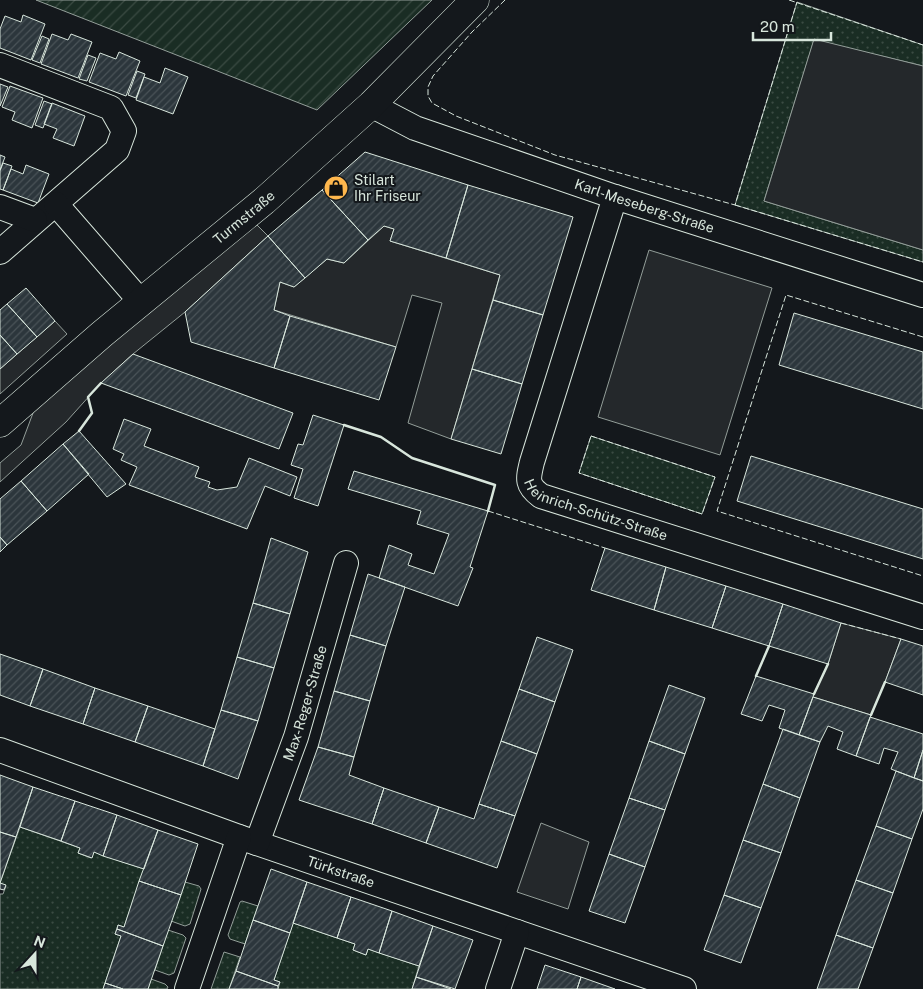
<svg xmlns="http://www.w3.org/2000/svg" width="923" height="989" viewBox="0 0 923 989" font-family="'Public Sans',sans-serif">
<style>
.grass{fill:url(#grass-dots);stroke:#939e99}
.garden{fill:url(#garden-furrows);stroke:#939e99}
.parking{fill:#24282b;stroke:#939e99}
.building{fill:url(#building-hatch);stroke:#d8e6dc}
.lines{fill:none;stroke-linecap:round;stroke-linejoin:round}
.street-casing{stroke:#d8e6dc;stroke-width:26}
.secondary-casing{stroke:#d8e6dc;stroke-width:29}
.street{stroke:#14181c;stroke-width:24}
.secondary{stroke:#14181c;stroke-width:28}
.fence{stroke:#d8e6dc;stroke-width:1;stroke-dasharray:6 2.5;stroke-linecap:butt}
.wall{stroke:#d8e6dc;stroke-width:2.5}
.labels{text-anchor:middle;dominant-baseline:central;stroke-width:4;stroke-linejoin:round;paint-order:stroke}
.poi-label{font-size:14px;fill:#d8e6dc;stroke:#14181c;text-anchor:start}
.street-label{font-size:14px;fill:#d8e6dc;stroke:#14181c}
</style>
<defs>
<pattern id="grass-dots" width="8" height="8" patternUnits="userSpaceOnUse" patternTransform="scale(1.25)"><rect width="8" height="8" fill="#1a2d24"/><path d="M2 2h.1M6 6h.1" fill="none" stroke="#3b4b43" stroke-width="1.8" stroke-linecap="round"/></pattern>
<pattern id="garden-furrows" width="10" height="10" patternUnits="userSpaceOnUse" patternTransform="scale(1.25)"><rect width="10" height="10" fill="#1a2d24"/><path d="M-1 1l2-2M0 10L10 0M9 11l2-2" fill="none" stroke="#3b4b43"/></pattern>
<pattern id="building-hatch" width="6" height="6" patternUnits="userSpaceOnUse" patternTransform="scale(1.25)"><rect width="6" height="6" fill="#2c363c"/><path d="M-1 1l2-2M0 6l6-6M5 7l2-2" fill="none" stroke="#4a5358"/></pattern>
</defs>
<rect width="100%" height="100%" fill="#14181c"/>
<path class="grass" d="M797 2 923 45V66L814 40 764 201 923 250V262L735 205Z
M591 436 715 477 702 514 579 473Z
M20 827 80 848 78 853 91 858 94 852 144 869 124 927 118 925 115 934 121 936 103 989H0V894H3L6 886 0 883Z
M185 882 199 886 201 889 190 924 185 926 171 921Z
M242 901 258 906 245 944 230 939 228 935 240 902Z
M293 923 355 944 353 950 366 955 368 949 419 966 412 989H278L280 982 274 980Z
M168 930 183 935 186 938 174 973 169 975 155 970Z
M224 952 240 957 229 989H211Z
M151 979 165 984 168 987 167 989H148Z"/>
<path class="garden" d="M36 0H432L317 110Z"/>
<path class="parking" d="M814 39 923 66V250L764 201Z
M251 219 268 236 185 312 133 354 101 383 66 422 0 482V463L21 445 33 413 49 393Z
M384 226 394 229 390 241 500 275 451 439 408 423 442 303 412 295 396 347 274 310 280 282 294 287 327 259 344 263Z
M649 250 772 288 720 455 598 417Z
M55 321 67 334 0 394V369Z
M841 623 901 639 885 682 871 715 813 697 828 664Z
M541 823 589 842 568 909 517 892Z"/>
<path class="building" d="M23 15 45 24 31 60 0 48V29L5 16 21 22Z
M52 34 68 40 71 34 92 42 78 78 41 64Z
M42 36 49 39 40 63 32 60Z
M119 52 140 61 126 96 89 82 100 53 116 59Z
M88 55 96 58 87 81 79 79Z
M165 68 188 77 173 114 136 100 144 77 160 83Z
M137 71 145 74 136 98 128 95Z
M0 84 8 87 0 106Z
M10 86 43 98 32 128 12 120 15 112 2 107Z
M44 101 52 104 43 128 35 125Z
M52 103 85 116 74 146 53 138 57 129 44 124Z
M365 152 468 185 446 258 390 241 394 229 384 226 368 240 322 190Z
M0 155 5 157 0 170Z
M3 163 12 166 3 190 0 189V171Z
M26 165 49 174 38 203 3 190 11 169 23 174Z
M468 185 573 217 543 315 493 300 500 275 446 258Z
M322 190 368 240 344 263 327 259 305 278 268 236Z
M268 236 305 278 294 287 280 282 274 310 290 316 274 368 191 342 185 312Z
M26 288 55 321 37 337 7 304Z
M493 300 543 315 522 384 472 369Z
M7 304 37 337 17 354 0 335V310Z
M794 313 923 352V409L779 365Z
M290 316 396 347 379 400 274 368Z
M0 335 17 354 0 369Z
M133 354 293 413 279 449 101 383Z
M472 369 522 384 501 454 451 439Z
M313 415 344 425 318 506 294 498 303 469 291 465 298 444 303 445Z
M124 419 151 429 144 446 199 467 195 477 210 482 208 487 217 490 237 487 249 458 297 477 290 496 265 486 247 529 129 485 137 467 121 460 124 454 113 449Z
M79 431 126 484 107 497 63 444Z
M63 444 89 474 47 511 21 481Z
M751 456 923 509V559L737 501Z
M354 471 488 511 470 567 473 568 458 606 379 578 389 545 412 554 408 565 434 574 449 534 417 524 421 511 348 489Z
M21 481 47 511 7 545 0 537V499Z
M0 537 7 545 0 552Z
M271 538 308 552 290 614 253 603Z
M605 548 666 567 654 610 591 590Z
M666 567 726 586 712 628 654 610Z
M368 574 405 587 386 646 350 635Z
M726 586 783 604 769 646 712 628Z
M253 603 290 614 274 668 237 657Z
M783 604 841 623 828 664 769 646Z
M350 635 386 646 370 701 334 691Z
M537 637 573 650 555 702 519 689Z
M901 639 923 646V695L885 682Z
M0 654 43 669 30 706 0 695Z
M237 657 274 668 258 721 221 710Z
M43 669 95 688 83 724 30 706Z
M756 676 814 694 799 735 779 728 785 710 769 705 762 721 741 714Z
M669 685 705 698 685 754 649 741Z
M95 688 148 706 135 742 83 724Z
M519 689 555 702 537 754 501 741Z
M334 691 370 701 354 757 318 747Z
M813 697 871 715 856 756 837 749 843 732 828 726 820 742 799 735Z
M148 706 215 729 203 766 135 742Z
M221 710 258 721 238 779 203 766Z
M870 717 923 734V750L914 778 891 769 898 752 884 748 879 764 856 756Z
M783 729 820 742 800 798 763 784Z
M501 741 537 754 515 816 479 804Z
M649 741 685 754 665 810 629 798Z
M318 747 354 757 349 775 384 788 372 824 299 800Z
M923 750V781L914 778Z
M896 771 923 781V809L912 839 876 826Z
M0 775 33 787 16 837 0 832Z
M763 784 800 798 781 853 743 840Z
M33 787 75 801 61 841 20 827Z
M384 788 439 807 426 843 372 824Z
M629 798 665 810 645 867 609 854Z
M75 801 117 815 103 856 94 852 92 858 78 853 80 848 61 841Z
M479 804 515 816 497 868 426 843 439 807 474 819Z
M117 815 158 830 144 869 103 856Z
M876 826 912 839 893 893 856 880Z
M158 830 198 844 181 895 139 881Z
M0 832 16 837 0 883 6 885 4 890 0 889Z
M743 840 781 853 761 908 724 895Z
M609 854 645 867 625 923 589 911Z
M271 869 307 882 290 933 253 920Z
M856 880 893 893 873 948 836 935Z
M139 881 181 895 163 946 117 929 118 925 124 927Z
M307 882 351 897 337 938 293 923Z
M724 895 761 908 741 963 704 950Z
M351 897 392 911 379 953 368 949 366 955 353 950 355 944 337 938Z
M392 911 433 926 419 966 379 953Z
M253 920 290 933 274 980 280 982 278 986 236 971Z
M433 926 473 940 455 989 416 977Z
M117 929 163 946 148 989H123L105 983 121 936 115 934Z
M836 935 873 948 858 989H817Z
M545 965 581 977 577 989H537Z
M236 971 278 986V989H229Z
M416 977 451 989H412Z
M581 977 615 989H577Z
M105 983 123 989H103Z"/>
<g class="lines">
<defs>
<g id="street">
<path d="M0 65 111 108 124 131 117 150 0 252"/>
<path id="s1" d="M371 105 415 128 615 197 923 295"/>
<path id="s2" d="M615 197 532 462C528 479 526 485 541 496L923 617"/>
<path d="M56 204 142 303"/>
<path d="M0 207 35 220"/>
<path id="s3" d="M0 750 239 837 684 989"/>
<path id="s4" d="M257 843 296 737 346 563"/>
<path d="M187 989 239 837"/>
<path d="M498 989 517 932"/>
</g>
<g id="secondary">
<path id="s5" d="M0 423 102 334 264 201 371 105 475 0"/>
</g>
</defs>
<use href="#street" class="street-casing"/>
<use href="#secondary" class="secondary-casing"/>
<use href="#street" class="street"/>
<use href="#secondary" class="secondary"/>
<path class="fence" d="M505 0 472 32 433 76 428 87V96L432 103 456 116 555 155 735 205 797 2
M789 0 923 45
M735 205 923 262
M923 337 786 295 717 511 923 576
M591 436 715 477 702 514 579 473Z
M488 511 605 548
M841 623 901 639"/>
<path class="wall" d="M344 425 381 437 412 458 495 485 488 511
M79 431 92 413 88 397 101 383
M756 676 769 646
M814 694 828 664
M871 715 885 682"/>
</g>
<defs>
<symbol id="shop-disc" viewBox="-11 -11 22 22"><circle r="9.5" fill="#ffb74d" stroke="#14181c"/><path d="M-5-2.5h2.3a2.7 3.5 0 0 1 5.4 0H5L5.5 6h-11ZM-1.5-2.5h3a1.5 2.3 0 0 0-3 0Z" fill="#111"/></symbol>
</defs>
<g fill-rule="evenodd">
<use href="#shop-disc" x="322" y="174" width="28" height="28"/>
</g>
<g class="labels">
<g class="poi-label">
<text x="354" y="180">Stilart<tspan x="354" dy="16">Ihr Friseur</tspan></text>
</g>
<g class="street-label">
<text stroke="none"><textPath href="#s1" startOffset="292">Karl-Meseberg-Straße</textPath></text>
<text stroke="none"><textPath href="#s5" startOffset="319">Turmstraße</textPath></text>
<text stroke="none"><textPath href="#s2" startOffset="372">Heinrich-Schütz-Straße</textPath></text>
<text stroke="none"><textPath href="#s4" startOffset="148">Max-Reger-Straße</textPath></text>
<text stroke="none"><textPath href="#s3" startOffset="362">Türkstraße</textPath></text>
</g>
</g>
<g transform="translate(35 954) rotate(21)" stroke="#14181c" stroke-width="4" paint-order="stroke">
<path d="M0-4L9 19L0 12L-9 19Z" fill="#d8e6dc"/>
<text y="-8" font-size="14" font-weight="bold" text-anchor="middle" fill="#d8e6dc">N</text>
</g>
<path d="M753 32v8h78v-8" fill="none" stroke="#d8e6dc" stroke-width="2.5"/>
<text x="760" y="32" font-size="15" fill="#d8e6dc" stroke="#14181c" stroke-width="4" paint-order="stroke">20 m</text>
</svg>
